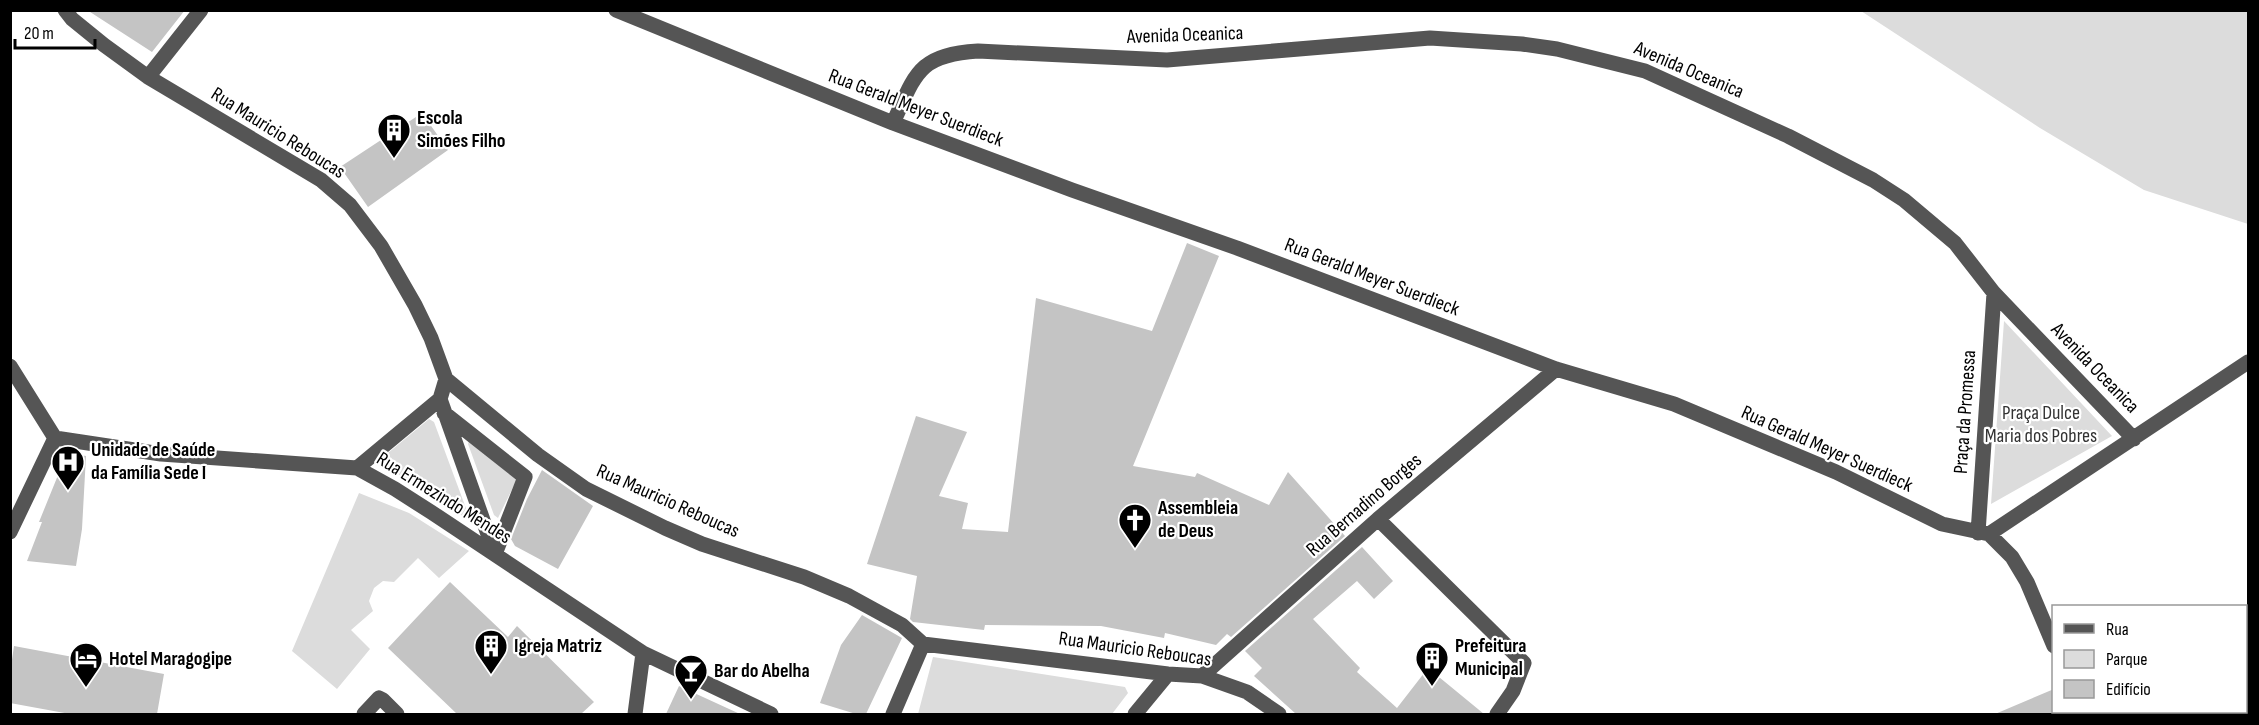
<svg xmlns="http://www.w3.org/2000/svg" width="2259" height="725" viewBox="0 0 2259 725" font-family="'Sofia Sans Condensed',sans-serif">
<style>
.green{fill:#dcdcdc}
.building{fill:#c4c4c4}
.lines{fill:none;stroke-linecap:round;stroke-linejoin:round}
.minor{stroke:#555;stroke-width:15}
.labels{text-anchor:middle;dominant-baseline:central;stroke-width:4.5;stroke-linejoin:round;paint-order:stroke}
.street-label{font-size:20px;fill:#000;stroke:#fff}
.poi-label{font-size:20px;font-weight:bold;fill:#000;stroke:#fff;text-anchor:start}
.park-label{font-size:20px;fill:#333;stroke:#fff}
</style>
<rect width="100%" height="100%" fill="#fff"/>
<path class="green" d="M1861 11H2248V224L2144 190 2040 128Z
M2004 321 2112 436 1991 504Z
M429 419 434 422 467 511V514L464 517 381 463 382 458Z
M469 441 518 477 498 518 494 515 468 444Z
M359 493 409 513 469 551 439 578 418 558 394 582 383 581 374 588 369 601 373 611 351 630 370 649 337 689 292 651Z
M933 657 1125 687 1128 693 1112 714H918Z"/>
<path class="building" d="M87 10H185L152 52Z
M422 113 448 150 368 207 340 167Z
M1187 243 1219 256 1133 466 1195 477 1197 473 1269 505 1288 472 1345 536 1231 637 1227 634 1216 645 1165 633 1164 638 1101 626 985 625 984 630 913 622 910 619 917 576 867 564 916 416 967 432 939 496 968 503 962 529 1008 532 1036 298 1152 331Z
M67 453 86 456 82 529 76 566 27 561 42 522H39Z
M542 470 593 506 558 569 515 546 511 539 527 499Z
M1362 547 1393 581 1374 599 1357 581 1313 619 1360 668 1357 672 1397 708 1428 668 1484 714H1296L1254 676 1262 668 1245 651Z
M450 582 508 637 517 626 594 702 581 714H457L388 648Z
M862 615 902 638 866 714H856L820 703 841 645Z
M14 646 164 674 157 714H70L10 703V673Z
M679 686 740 714H666Z
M2054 689V714H1995Z"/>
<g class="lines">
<path class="minor" d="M65 10 72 19 104 45 148 77 321 180 350 205 381 246 415 305 431 338 446 379 538 455 586 489 665 528 702 544 804 577 849 596 902 625 923 644 1168 674 1202 676 1247 692 1279 714
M616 10 893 123 1072 190 1237 248 1556 369 1674 404 1836 472 1942 524 1989 534 2012 557 2027 582 2054 646
M148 77 201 10
M893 123C916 73 918 55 978 51L1167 60 1430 38 1522 44 1557 49 1645 71 1788 136 1873 180 1904 200 1955 243 1994 293 2134 439
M10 366 55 438
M446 379 440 399 495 554
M444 413 525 477 495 554
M55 438 161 454 357 468 395 489 431 512 643 653 771 714
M357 468 440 399
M1378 519 1524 663 1513 691 1497 714
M10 532 55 438
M1978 533 1994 293
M1989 534 2248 362
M2246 647 2248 646
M1202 676 1378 519 1556 369
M2081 712 2082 714
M364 714 379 698 383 700 397 714
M635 714 643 653
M893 714 923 644
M1135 714 1168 674"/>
</g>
<defs>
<symbol id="building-pin" viewBox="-11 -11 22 30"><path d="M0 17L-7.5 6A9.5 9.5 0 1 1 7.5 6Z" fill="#000" stroke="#fff"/><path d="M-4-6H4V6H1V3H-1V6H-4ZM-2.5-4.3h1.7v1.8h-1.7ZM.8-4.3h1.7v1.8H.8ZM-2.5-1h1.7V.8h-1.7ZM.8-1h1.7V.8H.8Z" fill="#fff"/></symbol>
<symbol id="hospital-pin" viewBox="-11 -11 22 30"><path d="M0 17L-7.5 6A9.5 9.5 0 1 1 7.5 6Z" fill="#000" stroke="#fff"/><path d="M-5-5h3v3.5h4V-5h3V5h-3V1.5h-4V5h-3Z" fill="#fff"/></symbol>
<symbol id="church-pin" viewBox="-11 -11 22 30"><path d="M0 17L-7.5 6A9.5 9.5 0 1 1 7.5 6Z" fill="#000" stroke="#fff"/><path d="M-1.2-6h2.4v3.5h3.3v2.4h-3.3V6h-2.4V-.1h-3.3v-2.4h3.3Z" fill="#fff"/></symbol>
<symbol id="hotel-pin" viewBox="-11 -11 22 30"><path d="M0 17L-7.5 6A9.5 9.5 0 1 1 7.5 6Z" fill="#000" stroke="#fff"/><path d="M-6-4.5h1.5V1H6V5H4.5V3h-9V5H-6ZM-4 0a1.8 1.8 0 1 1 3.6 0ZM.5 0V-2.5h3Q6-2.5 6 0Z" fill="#fff"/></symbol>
<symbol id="bar-pin" viewBox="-11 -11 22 30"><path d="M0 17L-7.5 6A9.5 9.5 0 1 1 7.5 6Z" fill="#000" stroke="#fff"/><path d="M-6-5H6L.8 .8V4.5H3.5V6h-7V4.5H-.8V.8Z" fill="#fff"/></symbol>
</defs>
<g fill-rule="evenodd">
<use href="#building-pin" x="375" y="111" width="38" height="52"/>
<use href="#hospital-pin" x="49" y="443" width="38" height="52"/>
<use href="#church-pin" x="1116" y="501" width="38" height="52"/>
<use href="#building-pin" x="472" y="627" width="38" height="52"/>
<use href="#building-pin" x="1413" y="639" width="38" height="52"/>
<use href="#hotel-pin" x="67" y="640" width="38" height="52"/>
<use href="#bar-pin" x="672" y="652" width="38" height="52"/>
</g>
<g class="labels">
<g class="street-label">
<text transform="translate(1185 35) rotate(-2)">Avenida Oceanica</text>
<text transform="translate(1689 70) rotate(23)">Avenida Oceanica</text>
<text transform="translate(916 108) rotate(21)">Rua Gerald Meyer Suerdieck</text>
<text transform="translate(278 133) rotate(32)">Rua Mauricio Reboucas</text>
<text transform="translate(1372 277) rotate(21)">Rua Gerald Meyer Suerdieck</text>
<text transform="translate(2095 368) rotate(46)">Avenida Oceanica</text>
<text transform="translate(1965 412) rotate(-86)">Praça da Promessa</text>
<text transform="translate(1827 449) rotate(24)">Rua Gerald Meyer Suerdieck</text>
<text transform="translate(444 498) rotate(32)">Rua Ermezindo Mendes</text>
<text transform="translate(668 501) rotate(24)">Rua Mauricio Reboucas</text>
<text transform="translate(1364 505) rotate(-41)">Rua Bernadino Borges</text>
<text transform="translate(1135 649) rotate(8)">Rua Mauricio Reboucas</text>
</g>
<g class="poi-label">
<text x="417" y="118">Escola<tspan x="417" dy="23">Simões Filho</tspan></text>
<text x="91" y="450">Unidade de Saúde<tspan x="91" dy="23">da Família Sede I</tspan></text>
<text x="1158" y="508">Assembleia<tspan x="1158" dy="23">de Deus</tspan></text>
<text x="514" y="646">Igreja Matriz</text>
<text x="1455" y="646">Prefeitura<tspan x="1455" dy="23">Municipal</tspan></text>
<text x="109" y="659">Hotel Maragogipe</text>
<text x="714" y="671">Bar do Abelha</text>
</g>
<g class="park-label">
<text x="2041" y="413">Praça Dulce<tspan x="2041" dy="23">Maria dos Pobres</tspan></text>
</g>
</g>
<rect width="2259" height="725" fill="none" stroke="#000000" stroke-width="24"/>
<rect x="2052" y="605" width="195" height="108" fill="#ffffff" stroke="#999999" stroke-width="1.5"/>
<rect x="2064" y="624" width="30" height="9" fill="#555555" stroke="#999999" stroke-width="1.5"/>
<text x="2106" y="635" font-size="18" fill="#000000">Rua</text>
<rect x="2064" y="650" width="30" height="18" fill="#dcdcdc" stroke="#999999" stroke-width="1.5"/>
<text x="2106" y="665" font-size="18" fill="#000000">Parque</text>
<rect x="2064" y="680" width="30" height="18" fill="#c4c4c4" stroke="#999999" stroke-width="1.5"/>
<text x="2106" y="695" font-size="18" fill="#000000">Edifício</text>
<path d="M15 39v9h80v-9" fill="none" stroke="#000000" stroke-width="3"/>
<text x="24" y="39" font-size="18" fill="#000000" stroke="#ffffff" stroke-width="4.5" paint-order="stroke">20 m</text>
</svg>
